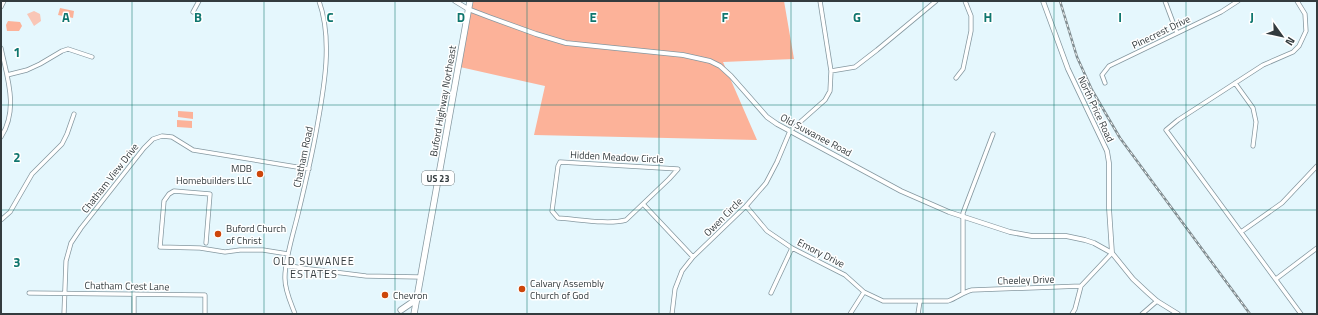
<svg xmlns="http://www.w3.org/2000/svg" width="1318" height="315" viewBox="0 0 1318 315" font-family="'Titillium Web',sans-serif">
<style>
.green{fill:#fcb299}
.water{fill:#f9c6b6}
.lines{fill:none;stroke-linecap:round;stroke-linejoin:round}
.minor-casing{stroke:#8598a0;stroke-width:5}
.tertiary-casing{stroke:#8598a0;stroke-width:5.5}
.primary-casing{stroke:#8598a0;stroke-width:7}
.minor{stroke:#fff;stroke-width:3.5}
.tertiary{stroke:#fff;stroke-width:4}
.primary{stroke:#fff;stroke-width:5.5}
.rail-casing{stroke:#818d91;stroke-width:2.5}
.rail{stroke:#fff;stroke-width:1;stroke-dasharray:3;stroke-linecap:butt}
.grid{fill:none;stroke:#0f766e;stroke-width:1;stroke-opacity:0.55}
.poi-dot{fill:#cd460a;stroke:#fff;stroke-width:1.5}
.labels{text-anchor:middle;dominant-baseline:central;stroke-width:3;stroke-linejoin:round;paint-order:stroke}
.shield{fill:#fff;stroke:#707678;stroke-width:1}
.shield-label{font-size:9px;font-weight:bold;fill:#333b3e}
.street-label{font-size:10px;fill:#333b3e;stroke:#fff}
.poi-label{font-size:10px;fill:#333b3e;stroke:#fff;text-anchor:start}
.neighbourhood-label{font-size:11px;letter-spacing:1px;fill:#333b3e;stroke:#fff}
.grid-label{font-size:13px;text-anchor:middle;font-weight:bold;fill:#0f766e;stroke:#fff;stroke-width:3;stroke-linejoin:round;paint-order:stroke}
</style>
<rect width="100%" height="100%" fill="#e5f7fd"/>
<path class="green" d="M472 1H784L794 59 723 62 757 140 534 135 545 86 460 67Z
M60 8 74 11 73 18 58 15Z
M8 21 20 22 22 26 19 31H7L6 25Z
M178 111 193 112V119L178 117Z
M177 120 192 121V128L177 127Z"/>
<path class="water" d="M34 11 40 14 41 21 34 26 27 14Z"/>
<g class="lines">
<defs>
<path id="minor" d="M1165 1 1177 33
M1297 1 1305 14 1306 31 1299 46 1293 52 1263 65 1178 120 1166 130 1301 314
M1 7 4 1
M193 12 199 1
M1 48C7 77 19 109 1 137
M831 71 855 67 877 50 936 1
M7 75 27 70 40 64 62 51 68 49 92 57
M956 78 963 69 971 31V16L965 1
M1105 83 1102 75 1109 66 1221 12 1238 1
M1235 83 1253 108 1256 122 1253 146
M560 162 678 169 669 179 626 220C608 225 577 219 558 218L552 211 558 166Z
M643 204 693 257
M746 206 767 231 792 248 845 275 864 292 883 301H948C957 298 963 292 972 290L1081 286
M1 220 10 212 32 174 62 144 67 134 74 114
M1241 232 1282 203 1317 166
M206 243 210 194 174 191 169 194 164 201 160 247 200 248 225 252 240 250H263L288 254
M286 265 302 268 366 276 420 277
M1276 279 1317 248
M963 292V213L993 134
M29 293 205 295V314
M771 293 792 248
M64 314 66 261 71 243 81 228 144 148 153 139 162 136 172 137 193 150 309 169
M134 314V294
M295 314C291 303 285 291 285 279 284 262 294 231 298 214 305 185 312 156 317 127 324 88 333 40 319 1
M672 314 675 289 682 271 693 257 746 206 766 183 777 162 790 131 825 100 830 91 831 71 820 1
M850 314 864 292
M918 314 920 301
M1072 314 1075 309 1081 286 1112 253
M1142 314 1157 301"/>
<path id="tertiary" d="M455 1 468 9 489 17 536 34 566 43 683 55 710 61 720 66 731 76 767 117 777 124 901 191 949 212 1010 232 1032 236H1066L1085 240 1094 243 1112 253 1133 279 1148 293 1157 301 1178 314
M1043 1 1068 69 1107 151 1109 163V208L1112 253"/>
<path id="primary" d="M401 310 417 299
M414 314 470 1"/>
</defs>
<use href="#minor" class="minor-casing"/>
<use href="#tertiary" class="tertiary-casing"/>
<use href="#primary" class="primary-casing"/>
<use href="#minor" class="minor"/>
<use href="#tertiary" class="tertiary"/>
<use href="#primary" class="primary"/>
<defs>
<path id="rail" d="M1060 1 1077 57 1092 90 1120 138 1250 314"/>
</defs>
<use href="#rail" class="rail-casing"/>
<use href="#rail" class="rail"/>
</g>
<path class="grid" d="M132 1V314M264 1V314M395 1V314M527 1V314M659 1V314M791 1V314M923 1V314M1054 1V314M1186 1V314M1 105H1317M1 210H1317"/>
<g class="poi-dot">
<circle cx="260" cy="174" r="4"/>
<circle cx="218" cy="234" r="4"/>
<circle cx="522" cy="289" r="4"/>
<circle cx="385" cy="295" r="4"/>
</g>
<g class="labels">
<rect class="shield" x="422" y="171" width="32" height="14" rx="3"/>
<g class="shield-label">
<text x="438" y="178">US 23</text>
</g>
<g class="street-label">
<text transform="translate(1161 32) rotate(-26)">Pinecrest Drive</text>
<text transform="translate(443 101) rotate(-80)">Buford Highway Northeast</text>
<text transform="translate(1096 109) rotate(65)">North Price Road</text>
<text transform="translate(816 135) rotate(28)">Old Suwanee Road</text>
<text transform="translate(303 157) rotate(-78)">Chatham Road</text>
<text transform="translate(617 157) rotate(3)">Hidden Meadow Circle</text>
<text transform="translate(110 178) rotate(-52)">Chatham View Drive</text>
<text transform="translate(723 217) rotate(-45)">Owen Circle</text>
<text transform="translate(821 253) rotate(27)">Emory Drive</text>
<text transform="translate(1026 280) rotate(-2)">Cheeley Drive</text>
<text transform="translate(127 286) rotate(1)">Chatham Crest Lane</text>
</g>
<g class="poi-label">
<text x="252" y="168" text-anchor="end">MDB<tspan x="252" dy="12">Homebuilders LLC</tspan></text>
<text x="226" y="228">Buford Church<tspan x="226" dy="12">of Christ</tspan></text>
<text x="530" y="283">Calvary Assembly<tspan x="530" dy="12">Church of God</tspan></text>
<text x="393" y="295">Chevron</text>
</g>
<g class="neighbourhood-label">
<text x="314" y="261">OLD SUWANEE<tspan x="314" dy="13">ESTATES</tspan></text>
</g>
</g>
<g class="grid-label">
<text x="66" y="22">A</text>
<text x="198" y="22">B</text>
<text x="330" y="22">C</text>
<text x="461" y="22">D</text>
<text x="593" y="22">E</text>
<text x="725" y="22">F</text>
<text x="857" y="22">G</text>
<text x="988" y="22">H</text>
<text x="1120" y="22">I</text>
<text x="1252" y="22">J</text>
<text x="17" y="57">1</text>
<text x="17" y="162">2</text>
<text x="17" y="267">3</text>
</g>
<rect width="1318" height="315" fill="none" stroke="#333b3e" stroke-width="4"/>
<g transform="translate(1282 36) rotate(123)" stroke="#ffffff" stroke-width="3" paint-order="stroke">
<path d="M0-3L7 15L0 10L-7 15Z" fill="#333b3e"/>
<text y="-6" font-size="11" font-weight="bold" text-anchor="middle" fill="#333b3e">N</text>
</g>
</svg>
